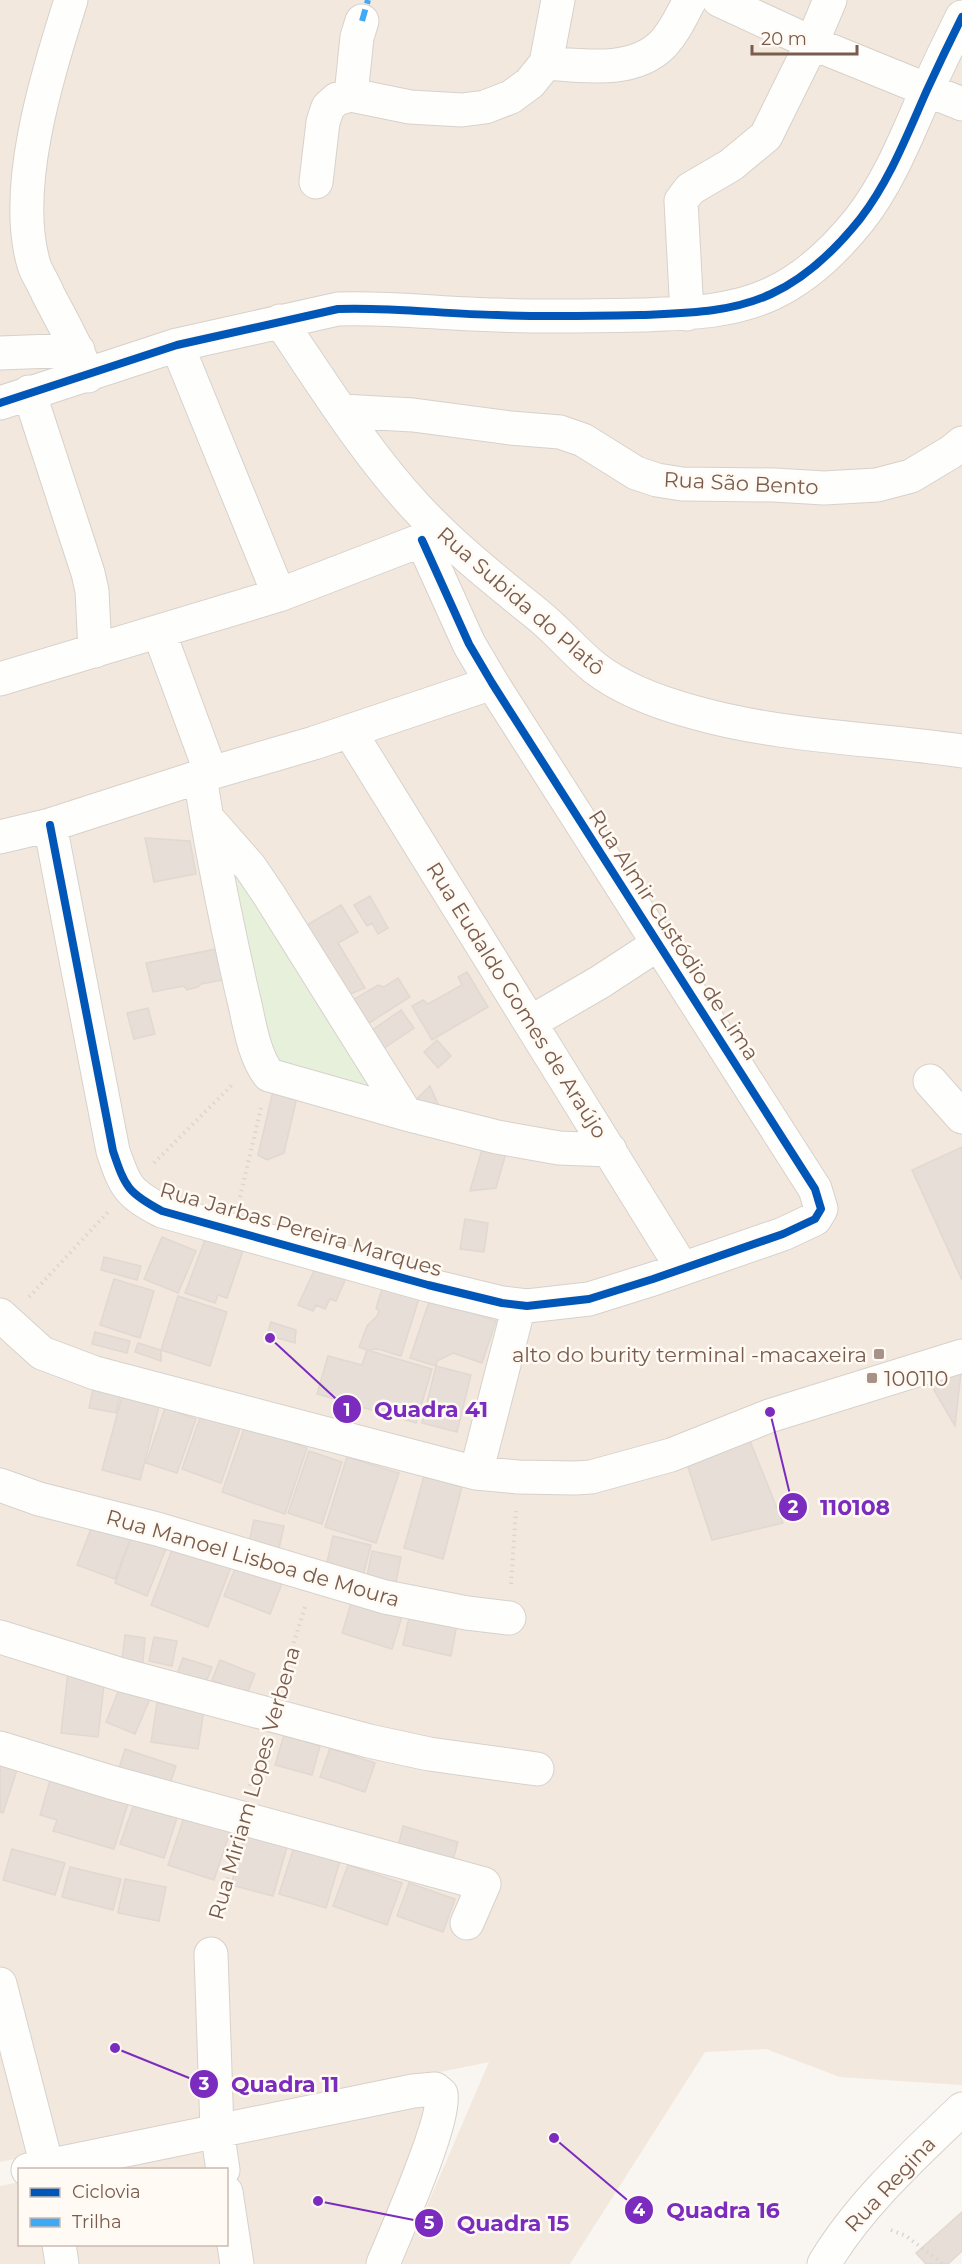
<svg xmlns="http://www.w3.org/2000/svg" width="962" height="2264" viewBox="0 0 962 2264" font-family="Montserrat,sans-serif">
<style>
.residential{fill:#f2e8de}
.green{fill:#e7f0db}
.building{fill:#e6ded7;stroke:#e2d8d2;stroke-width:1.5}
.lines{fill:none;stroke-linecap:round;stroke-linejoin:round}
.minor-casing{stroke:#d7d1cb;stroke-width:35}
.path{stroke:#dcd5d0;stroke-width:4;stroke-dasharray:1.5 4.5;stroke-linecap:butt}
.minor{stroke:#fefefd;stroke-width:33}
.quiet{stroke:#3fa9f5;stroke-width:6;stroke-dasharray:12 6;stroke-linecap:butt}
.cycleway-casing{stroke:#fffaf3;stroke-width:11}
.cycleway{stroke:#0057b8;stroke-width:8}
.poi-dot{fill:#a69286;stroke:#fffaf3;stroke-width:2}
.labels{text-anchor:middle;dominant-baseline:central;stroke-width:5;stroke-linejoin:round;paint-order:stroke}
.street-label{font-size:21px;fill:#7a5c4d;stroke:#fffaf3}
.poi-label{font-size:21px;fill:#7a5c4d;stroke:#fffaf3;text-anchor:end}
.leader{fill:none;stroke:#7b2cbf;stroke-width:2}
.callout-dot{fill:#7b2cbf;stroke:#fffaf3;stroke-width:2}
.mark-label{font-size:18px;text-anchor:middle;font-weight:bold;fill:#fff}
.callout-label{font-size:22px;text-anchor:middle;font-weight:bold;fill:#7b2cbf;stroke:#fffaf3;stroke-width:5;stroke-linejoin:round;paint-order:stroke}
</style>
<rect width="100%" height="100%" fill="#f9f5f0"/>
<path class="residential" d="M0 0H962V2085L840 2077 766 2049 705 2052 570 2264H402L489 2062 0 2162Z
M428 2098 433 2107 375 2264H246L227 2139Z
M213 2144 217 2170H85Z
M19 2182 20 2244 50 2245 53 2264H0V2186Z
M226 2244 231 2264H69L66 2245Z"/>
<path class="green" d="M191 775 408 1110 267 1077Z"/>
<path class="building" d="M145 838 190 841 196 874 154 882Z
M370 896 388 928 378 934 372 923 367 926 354 905Z
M341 905 358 932 338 943 365 988 341 998 300 929Z
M216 949 223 980 201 984 198 987 187 990 184 986 153 992 146 963Z
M467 972 488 1007 432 1040 412 1006 423 1000 428 1004 462 985 458 977Z
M398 978 410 997 366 1025 351 1001 378 985 384 987Z
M148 1008 155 1034 134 1039 127 1013Z
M401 1010 414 1028 383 1049 371 1031Z
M437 1040 451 1056 438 1068 424 1052Z
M430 1086 442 1113 410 1105Z
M273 1091 297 1097 284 1153 267 1160 258 1155Z
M483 1146 506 1153 496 1188 470 1191Z
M962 1147V1280L912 1170Z
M465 1219 488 1223 484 1252 460 1249Z
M209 1229 246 1242 227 1298 218 1295 215 1303 185 1293Z
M162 1237 196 1251 178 1293 144 1279Z
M104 1257 141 1266 137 1280 101 1270Z
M320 1258 349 1271 336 1301 330 1299 325 1309 316 1305 313 1311 298 1305Z
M114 1279 154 1291 140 1338 100 1325Z
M385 1280 421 1292 401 1356 378 1349 367 1350 359 1347 367 1326 377 1316 379 1311 376 1308Z
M178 1296 227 1312 210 1366 161 1350Z
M430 1299 496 1321 482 1363 453 1353 437 1361 436 1366 410 1358Z
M271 1322 296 1330 295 1343 267 1335Z
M95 1332 130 1341 127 1353 92 1344Z
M138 1343 161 1350V1361L135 1352Z
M367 1350 432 1369 416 1423 317 1394 328 1356 362 1365Z
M962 1363 955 1426 924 1373Z
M436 1366 471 1375 457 1432 422 1423Z
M93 1389 120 1396 116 1413 89 1408Z
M123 1393 160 1403 140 1480 102 1470Z
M165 1408 196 1419 177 1473 146 1463Z
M201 1415 240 1428 221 1483 182 1469Z
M245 1426 307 1448 285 1514 222 1492Z
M748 1436 783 1523 712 1540 686 1461Z
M309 1451 342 1462 322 1524 288 1513Z
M347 1457 399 1473 376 1543 325 1527Z
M424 1476 462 1487 443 1559 404 1548Z
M254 1520 284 1526 278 1553 248 1547Z
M94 1521 132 1535 115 1579 77 1565Z
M132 1535 167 1546 147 1596 115 1583Z
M333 1536 371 1545 362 1580 325 1571Z
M175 1542 232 1564 208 1627 151 1605Z
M372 1551 401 1557 395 1587 366 1581Z
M237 1564 283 1581 270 1614 224 1596Z
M353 1597 403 1613 392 1649 342 1633Z
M410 1613 457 1624 451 1656 403 1645Z
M125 1635 145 1638 143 1662 122 1660Z
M154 1637 177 1641 172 1666 149 1661Z
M183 1658 212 1667 203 1690 175 1680Z
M220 1660 255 1674 247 1694 212 1680Z
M68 1672 105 1676 98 1737 61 1733Z
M122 1682 152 1694 135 1734 106 1722Z
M157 1703 204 1710 198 1749 151 1742Z
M284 1735 320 1746 312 1775 275 1765Z
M330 1748 375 1763 365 1792 320 1777Z
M125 1749 176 1766 166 1795 116 1778Z
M0 1762 18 1767 3 1813 0 1812Z
M51 1777 129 1800 114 1849 53 1831 57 1820 40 1815Z
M135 1801 178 1815 164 1858 120 1844Z
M184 1817 230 1832 214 1880 168 1865Z
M403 1826 458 1842 450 1870 396 1855Z
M245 1835 287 1847 273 1896 231 1885Z
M294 1847 340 1861 326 1908 279 1894Z
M12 1849 65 1863 55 1895 3 1880Z
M348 1865 402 1883 387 1925 333 1906Z
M70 1867 121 1879 113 1910 62 1897Z
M125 1879 166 1887 159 1921 118 1913Z
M409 1883 455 1899 443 1932 397 1916Z
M962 2212V2251L948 2264H926L916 2253Z"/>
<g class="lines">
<defs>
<path id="minor" d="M71 0C48 74 11 188 34 265 37 274 44 284 48 294 62 321 77 347 88 376
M719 0 812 43 962 104
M546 63C583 66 634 74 663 44 675 31 682 15 690 0
M351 95 357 37 362 21
M316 182 323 122 328 107 337 99 351 95 410 107 462 110 485 107 511 97 530 83 546 63 558 0
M687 314 681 201 690 189 731 165 766 136 812 43 830 0
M280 321C323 384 364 451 416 507 453 547 496 581 538 615 558 631 575 652 595 668 622 689 660 703 693 712 780 737 873 738 962 751
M177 345 279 595
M0 353 78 350
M29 392 88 573 92 591 95 651
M0 403 177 345 338 309C391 307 444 314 497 315 545 317 593 316 642 315 685 313 730 313 771 294 806 278 836 249 860 219 890 180 907 135 927 90 938 66 950 41 962 17
M342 411 413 415 510 428 560 432 583 440 636 473 657 480 682 484 774 485 824 488 877 485 911 476 951 452 962 443
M159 632 211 773
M0 679 279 595 422 540 443 535
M350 732 682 1268
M200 776C211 849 226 921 242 992 249 1018 252 1053 269 1075L406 1114 497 1137 559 1148 610 1150
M207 818 250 867 269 895 406 1114
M50 825 113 1151C125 1187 128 1193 162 1211L428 1285 502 1303 527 1306 589 1299 653 1279 783 1234 815 1219 821 1209 815 1189 492 683 469 644 422 540
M0 837 50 825 211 773 314 743 492 683
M531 1022 600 982 658 944
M930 1081 962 1117
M0 1315 42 1353 95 1373 476 1473 518 1477 575 1478 591 1477 671 1455 769 1416 962 1356
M476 1473 519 1306
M0 1485 39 1499 157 1529 385 1597 467 1613 509 1618
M0 1637 122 1675 369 1741 429 1754 537 1769
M0 1748 110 1782 484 1884 467 1923
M211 1954 217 2130 223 2170
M0 1984 48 2170
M28 2170 413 2091 435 2089 441 2094C447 2119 395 2234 383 2264
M226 2192 237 2264
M59 2244 62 2264
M824 2264C859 2205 912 2157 962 2109"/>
</defs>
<use href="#minor" class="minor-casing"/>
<path class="path" d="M154 1163 234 1083
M240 1197 261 1108
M29 1297 108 1212
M511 1584 516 1511
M281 1683 305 1607
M250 1786 261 1747
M215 1919 236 1852
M891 2230 906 2236 943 2264"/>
<use href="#minor" class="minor"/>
<path class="quiet" d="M362 21 368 0"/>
<defs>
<path id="cycleway" d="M0 403 177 345 338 309C391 307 444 314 497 315 545 317 593 316 642 315 685 313 730 313 771 294 806 278 836 249 860 219 890 180 907 135 927 90 938 66 950 41 962 17
M50 825 113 1151C125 1187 128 1193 162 1211L428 1285 502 1303 527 1306 589 1299 653 1279 783 1234 815 1219 821 1209 815 1189 492 683 469 644 422 540"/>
</defs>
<use href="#cycleway" class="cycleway-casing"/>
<use href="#cycleway" class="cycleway"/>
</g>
<g class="poi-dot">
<rect x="873" y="1348" width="12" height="12" rx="3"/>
<rect x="866" y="1372" width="12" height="12" rx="3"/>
</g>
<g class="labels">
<g class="street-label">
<text transform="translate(741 483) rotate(3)">Rua São Bento</text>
<text transform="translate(521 601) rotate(41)">Rua Subida do Platô</text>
<text transform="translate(674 935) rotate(57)">Rua Almir Custódio de Lima</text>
<text transform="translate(517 1000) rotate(58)">Rua Eudaldo Gomes de Araújo</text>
<text transform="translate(301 1229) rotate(16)">Rua Jarbas Pereira Marques</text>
<text transform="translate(253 1558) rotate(16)">Rua Manoel Lisboa de Moura</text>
<text transform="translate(254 1783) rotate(-74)">Rua Miriam Lopes Verbena</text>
<text transform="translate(890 2184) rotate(-47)">Rua Regina</text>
</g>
<g class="poi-label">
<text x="867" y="1354">alto do burity terminal -macaxeira</text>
<text x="884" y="1378" text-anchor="start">100110</text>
</g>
</g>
<path class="leader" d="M270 1338L347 1409M770 1412L793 1507M115 2048L204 2084M554 2138L639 2210M318 2201L429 2223"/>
<g class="callout-dot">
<circle cx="270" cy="1338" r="6"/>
<circle cx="770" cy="1412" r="6"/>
<circle cx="115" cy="2048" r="6"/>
<circle cx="554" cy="2138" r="6"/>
<circle cx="318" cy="2201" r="6"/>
<circle cx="347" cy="1409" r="15"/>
<circle cx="793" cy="1507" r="15"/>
<circle cx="204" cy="2084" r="15"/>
<circle cx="639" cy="2210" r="15"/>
<circle cx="429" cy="2223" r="15"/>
</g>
<g class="mark-label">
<text x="347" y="1416">1</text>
<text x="793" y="1513">2</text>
<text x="204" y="2090">3</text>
<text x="639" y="2216">4</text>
<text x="429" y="2229">5</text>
</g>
<g class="callout-label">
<text x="431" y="1417">Quadra 41</text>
<text x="855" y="1515">110108</text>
<text x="285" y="2092">Quadra 11</text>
<text x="723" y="2218">Quadra 16</text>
<text x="513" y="2231">Quadra 15</text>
</g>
<rect x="18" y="2168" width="210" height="78" fill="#fffaf3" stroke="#cabbb1" stroke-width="1.5"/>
<rect x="30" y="2188" width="30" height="9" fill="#0057b8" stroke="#cabbb1" stroke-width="1.5"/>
<text x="72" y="2198" font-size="18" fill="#7a5c4d">Ciclovia</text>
<rect x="30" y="2218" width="30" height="9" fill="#3fa9f5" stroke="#cabbb1" stroke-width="1.5"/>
<text x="72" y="2228" font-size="18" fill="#7a5c4d">Trilha</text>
<path d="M752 45v9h105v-9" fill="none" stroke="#7a5c4d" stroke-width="3"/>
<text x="761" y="45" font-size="18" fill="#7a5c4d" stroke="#fffaf3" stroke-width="4.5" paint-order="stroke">20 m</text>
</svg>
